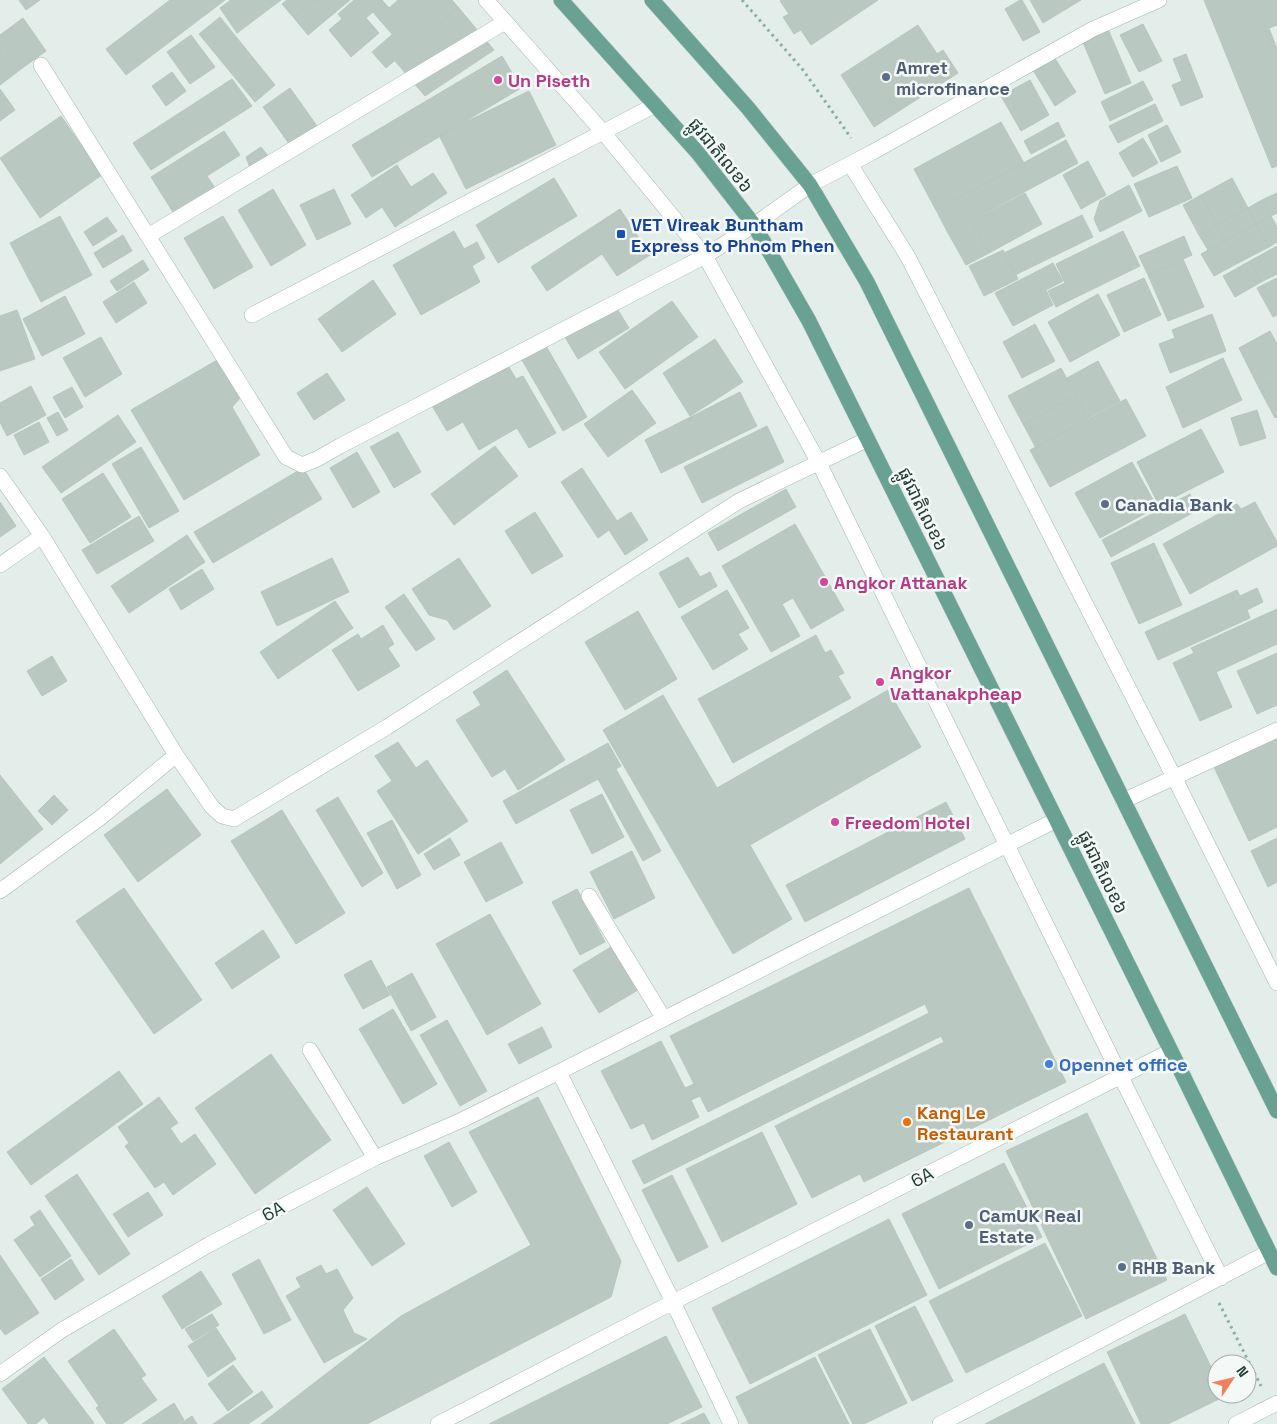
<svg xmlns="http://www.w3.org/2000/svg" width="1277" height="1424" viewBox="0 0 1277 1424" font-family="'Space Grotesk','Noto Sans Khmer',sans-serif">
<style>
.building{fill:#b9c8c1;stroke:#b6c7bf}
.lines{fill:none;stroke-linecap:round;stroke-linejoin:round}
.minor-casing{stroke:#a6b5b0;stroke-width:16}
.major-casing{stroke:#c1c9c7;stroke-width:16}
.path{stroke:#84b0a2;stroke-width:3;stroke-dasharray:2.5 4;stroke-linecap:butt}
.minor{stroke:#fff;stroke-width:15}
.major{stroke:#69a292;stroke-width:15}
.service-dot{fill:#5c6f8a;stroke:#f4f9f7;stroke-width:2}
.hotel-dot{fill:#d1479c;stroke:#f4f9f7;stroke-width:2}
.transit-dot{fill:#1a4fb4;stroke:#f4f9f7;stroke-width:2}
.shop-dot{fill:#3f7fe0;stroke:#f4f9f7;stroke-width:2}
.food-dot{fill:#e8710a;stroke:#f4f9f7;stroke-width:2}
.labels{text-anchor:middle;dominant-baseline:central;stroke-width:5;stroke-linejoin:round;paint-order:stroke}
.service-label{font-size:18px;font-weight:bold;fill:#4e5e75;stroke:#f4f9f7;text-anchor:start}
.hotel-label{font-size:18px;font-weight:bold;fill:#b23c85;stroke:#f4f9f7;text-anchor:start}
.street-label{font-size:18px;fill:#233e37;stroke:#f4f9f7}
.transit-label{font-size:18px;font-weight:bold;fill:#164399;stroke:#f4f9f7;text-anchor:start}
.shop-label{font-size:18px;font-weight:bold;fill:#366cbe;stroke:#f4f9f7;text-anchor:start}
.food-label{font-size:18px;font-weight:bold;fill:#c56008;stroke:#f4f9f7;text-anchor:start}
</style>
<rect width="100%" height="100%" fill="#e3ede9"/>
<path class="building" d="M19 0H40L26 10Z
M170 0H225L126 75 106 49Z
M231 0H281L237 33 220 8Z
M287 0H315L294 18 282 4Z
M315 0H350L308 35 294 18Z
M354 0H363L373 12 366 18 379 33 351 57 329 30 342 19 338 14Z
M363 0H382L389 8 378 18Z
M398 0H432L392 34 378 18Z
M432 0H452L458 7 386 68 372 52Z
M781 0H878L811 45 801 30 794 34 783 17 789 14 780 1Z
M1020 0H1022L1040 32 1023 41 1005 9Z
M1030 0H1081L1043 23Z
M1204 0H1277V25L1269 28 1277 49V166L1272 168Z
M458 7 494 50 425 96 395 61Z
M220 17 275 85 255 102 199 34Z
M23 18 46 51 21 69 0 40V35Z
M1143 24 1162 61 1139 72 1120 35Z
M918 25 937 54 943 50 958 73 874 127 841 75Z
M1108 29 1131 83 1105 94 1082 40Z
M191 35 215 67 190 84 167 52Z
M0 40 21 69 0 85Z
M1186 54 1203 97 1181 106 1172 85 1182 81 1173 59Z
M502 56 521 88 372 177 352 145Z
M1054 57 1076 92 1055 106 1033 70Z
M172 72 186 91 166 106 152 86Z
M232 79 252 106 151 170 133 143Z
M1030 80 1049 115 1021 131 1001 96Z
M1143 81 1153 100 1110 121 1101 102Z
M290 88 317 126 290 145 263 107Z
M0 89 15 110 0 121Z
M529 91 556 145 466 189 439 135Z
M1155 104 1163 121 1118 143 1109 126Z
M61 116 102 175 40 218 0 158Z
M1001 122 1024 163 936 210 914 169Z
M1058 122 1065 136 1031 154 1024 141Z
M1167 125 1181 152 1161 162 1148 135Z
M224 131 240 155 207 176 219 194 178 220 151 177Z
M1143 138 1158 163 1133 177 1119 153Z
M1066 140 1078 163 948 233 936 210Z
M261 147 273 162 252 173 246 157Z
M1088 161 1106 195 1081 209 1063 175Z
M397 165 411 187 433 173 447 193 395 227 382 207 366 218 351 195Z
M1177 166 1192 198 1149 217 1134 184Z
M554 178 577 216 498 263 476 225Z
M1232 178 1248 208 1217 225 1201 195Z
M1129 185 1142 211 1100 232 1094 219 1100 201Z
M273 189 306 245 271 266 238 210Z
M334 189 351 224 317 240 300 205Z
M1025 193 1042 224 989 253 972 221Z
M1277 193V213L1271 216 1262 200Z
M1201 195 1217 225 1199 235 1183 205Z
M1262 200 1271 216 1256 224 1248 208Z
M1248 208 1256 224 1225 241 1217 225Z
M620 209 650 255 617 276 602 254 547 291 531 267Z
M1082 215 1093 237 1015 275 1004 253Z
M60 216 92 275 41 302 10 243Z
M223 216 253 267 214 289 184 238Z
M1271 216 1277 227V242L1269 247 1256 224Z
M107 217 117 231 93 246 84 232Z
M972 221 989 253 966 265 948 233Z
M1256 224 1269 247 1238 263 1225 241Z
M1217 225 1225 241 1208 250 1199 235Z
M454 231 464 249 477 242 485 258 472 266 480 282 421 315 393 265Z
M1123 231 1140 266 1056 307 1048 291 1065 283 1056 264Z
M123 235 132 251 103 268 94 253Z
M1184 236 1192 255 1148 275 1139 256Z
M1225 241 1238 263 1214 276 1201 254Z
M1277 246V274L1261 282 1250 261Z
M1003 250 1018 279 984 296 969 266Z
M1183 259 1204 307 1168 321 1148 275Z
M143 260 149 270 117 291 110 281Z
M1250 261 1261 282 1235 297 1223 276Z
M1053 263 1063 281 1046 290 1053 305 1013 326 995 293Z
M1144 278 1161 315 1124 332 1107 295Z
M1277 278V315L1273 317 1257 288Z
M373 280 396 314 342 352 318 319Z
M134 282 147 303 116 323 103 302Z
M1098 294 1120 335 1070 362 1048 322Z
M65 296 85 334 42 356 23 319Z
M672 301 698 337 625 389 599 352Z
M616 307 629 328 578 359 565 337Z
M17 310 35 359 0 371V316Z
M1212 314 1226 351 1170 373 1159 344 1175 338 1172 330Z
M1035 324 1055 361 1022 378 1003 342Z
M1270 331 1277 344V378L1259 388 1239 348Z
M101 337 122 374 85 397 63 358Z
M715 339 743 382 690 416 663 373Z
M546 346 587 417 563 431 522 360Z
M1223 358 1242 400 1183 428 1166 387Z
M219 359 242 396 232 407 260 455 184 500 131 410Z
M1098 361 1120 401 1088 418 1067 378Z
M506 362 516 379 523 376 556 433 529 448 517 428 479 450 463 422 447 431 431 404Z
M1061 368 1076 396 1023 424 1008 396Z
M327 373 345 400 314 420 297 393Z
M1277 378V417L1275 418 1259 388Z
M31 386 46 415 7 436 0 422V403Z
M72 387 83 407 65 418 53 397Z
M632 390 656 423 608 457 584 424Z
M740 392 757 426 661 473 645 440Z
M1076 396 1088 418 1036 448 1023 424Z
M1126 399 1146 436 1050 487 1030 450Z
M1257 410 1266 438 1240 446 1231 418Z
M58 412 68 430 57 436 47 418Z
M118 415 136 442 61 493 42 467Z
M39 422 49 442 24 455 14 435Z
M767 426 784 462 702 503 684 467Z
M1201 429 1224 472 1159 505 1137 462Z
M398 432 421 472 394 488 370 447Z
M495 446 518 476 454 525 431 494Z
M141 447 179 511 149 528 112 464Z
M357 452 380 492 353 508 330 468Z
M1132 462 1157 507 1100 538 1075 493Z
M303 468 322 499 213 563 194 532Z
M582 468 617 521 631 512 648 540 625 555 609 530 598 538 561 482Z
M103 473 131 517 90 543 62 499Z
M786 489 796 507 718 551 708 533Z
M1190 494 1198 510 1111 557 1102 540Z
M0 502 16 526 0 537Z
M1255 502 1277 542V546L1190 594 1163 544 1237 504 1241 509Z
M535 512 563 556 532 574 505 531Z
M139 516 154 541 97 574 82 550Z
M795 524 844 610 811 629 793 598 782 604 800 636 771 652 722 566Z
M187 535 205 562 129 613 111 586Z
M1154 543 1182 605 1139 624 1111 563Z
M688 557 700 577 710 572 717 586 679 608 659 573Z
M332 558 349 592 277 626 261 592Z
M459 558 491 606 454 630 447 620 429 615 412 589Z
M202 569 214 589 181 610 169 589Z
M1257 588 1263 602 1247 610 1250 618 1158 660 1145 632 1237 590 1240 596Z
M727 590 749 628 738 634 748 649 713 670 681 617Z
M404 594 435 639 416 651 385 607Z
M335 601 353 628 278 679 260 652Z
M1277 609V644L1216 672 1232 707 1200 721 1173 663 1194 653 1191 648Z
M638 611 677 679 625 710 585 642Z
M383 625 394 644 388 648 400 666 358 691 332 650 358 634 361 639Z
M816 635 825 653 831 650 844 673 838 676 851 698 733 763 698 699Z
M1277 653V705L1257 714 1237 671Z
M52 656 67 681 42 696 27 671Z
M507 670 565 760 518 790 505 769 492 777 456 720 481 705 473 692Z
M888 690 921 747 750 845 792 919 733 954 603 730 663 695 717 788Z
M1277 735V827L1249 841 1213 765Z
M398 742 416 768 427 760 468 821 418 854 377 791 392 781 375 756Z
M608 743 621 766 616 769 661 851 643 861 598 779 516 824 503 801Z
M0 775 43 829 0 864Z
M167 789 201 835 138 882 104 835Z
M602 794 624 837 592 854 570 810Z
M54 795 68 810 52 825 38 811Z
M338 797 383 873 362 887 316 810Z
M946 802 965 839 805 922 786 885Z
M282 810 345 913 296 944 231 841Z
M392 820 421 875 397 889 367 833Z
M450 838 460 855 434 870 424 854Z
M1277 838V882L1268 887 1251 851Z
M501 842 523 883 486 902 464 862Z
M632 851 655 898 614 919 590 872Z
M124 888 202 1000 154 1034 76 921Z
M969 888 1066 1082 864 1182 860 1174 812 1198 775 1126 944 1042 941 1036 644 1184 632 1161 929 1013 925 1004 708 1112 700 1096 691 1100 699 1117 652 1140 644 1123 631 1129 601 1071 661 1041 685 1088 694 1084 670 1036Z
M577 889 605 942 580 955 552 902Z
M490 914 541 1004 487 1035 436 944Z
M263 930 280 957 232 989 215 963Z
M611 947 638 990 599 1013 573 970Z
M371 960 390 995 363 1009 344 975Z
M412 973 436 1017 411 1031 387 987Z
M393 1009 437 1084 403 1104 359 1029Z
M447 1020 487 1091 460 1106 420 1035Z
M542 1027 552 1047 519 1064 508 1044Z
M271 1054 331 1140 255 1194 195 1108Z
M119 1071 143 1104 31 1185 7 1152Z
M159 1097 178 1123 170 1128 181 1144 195 1134 216 1164 173 1195 164 1182 155 1188 125 1146 129 1143 118 1127Z
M538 1097 621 1261 611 1297 367 1424H261L401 1316 531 1245 469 1132Z
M1087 1113 1167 1280 1086 1319 1006 1151Z
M762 1132 797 1204 722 1242 686 1169Z
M449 1142 477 1192 452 1207 424 1156Z
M1004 1163 1042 1237 939 1289 902 1214Z
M77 1174 130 1254 99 1275 45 1196Z
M672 1175 708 1247 678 1262 642 1190Z
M367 1187 405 1244 372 1266 333 1210Z
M148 1192 163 1215 128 1237 113 1214Z
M40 1210 71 1256 40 1277 14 1240 35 1225 30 1217Z
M889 1219 927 1295 750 1384 712 1308Z
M1045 1243 1082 1316 966 1373 929 1301Z
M0 1255 39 1313 5 1335 0 1328Z
M71 1259 84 1280 55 1300 41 1279Z
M259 1259 291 1320 264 1334 232 1274Z
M321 1265 326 1274 337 1269 353 1298 343 1310 354 1333 367 1339 324 1363 286 1296 301 1287 296 1278Z
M201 1271 222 1304 182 1329 162 1296Z
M915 1306 953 1381 912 1401 875 1326Z
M212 1314 219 1325 193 1341 185 1329Z
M1185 1314 1217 1379V1394H1224L1225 1396 1168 1424H1141L1107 1352Z
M216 1328 236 1359 208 1377 188 1346Z
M114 1329 146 1375 141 1378 157 1400 122 1424H107L96 1408 99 1406 68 1361Z
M870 1329 907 1403 864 1424H853L818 1355Z
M666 1336 702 1407 667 1424H489Z
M44 1357 94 1423 92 1424H49L44 1417 36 1424H28L2 1389Z
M815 1357 849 1424H749L736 1397Z
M1104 1363 1135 1424H985Z
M233 1365 253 1392 228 1411 208 1384Z
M262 1391 273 1407 248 1424H213Z
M174 1403 184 1420 178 1424H142Z
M704 1413 710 1424H681Z
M192 1416 197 1424H180Z"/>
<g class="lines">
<defs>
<path id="minor" d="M486 0 603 132 705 256 819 463 1121 1077 1221 1278
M41 65 286 457 302 465 317 459 340 446 682 268 705 256 754 225 810 185 871 153 1093 29 1159 0
M850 164 908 257 1174 777 1277 983
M148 236 505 22
M252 315 655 105
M0 476 42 536 176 755 212 807 222 816 234 819 387 727 739 501 868 439
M0 565 42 536
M1123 801 1277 730
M0 891 100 818 176 755
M589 896 664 1019
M310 1050 375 1158
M559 1072 673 1302 731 1424
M0 1374 62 1330 210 1244 375 1158 462 1120 559 1072 1056 820
M438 1424 673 1302 1171 1051
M940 1424 1269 1252
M1236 1424 1277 1403"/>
<path id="major" d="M561 0 698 153 754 225 809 321 1171 1051 1277 1268
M652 0 748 108 810 185 867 282 1277 1111"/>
</defs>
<use href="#minor" class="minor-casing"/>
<use href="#major" class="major-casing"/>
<path class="path" d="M742 0 803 70 851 138
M1219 1303 1261 1386"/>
<use href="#minor" class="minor"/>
<use href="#major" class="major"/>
</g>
<g class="service-dot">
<circle cx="886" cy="77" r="5"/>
<circle cx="1105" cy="504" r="5"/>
<circle cx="969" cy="1225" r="5"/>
<circle cx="1122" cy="1267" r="5"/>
</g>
<g class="hotel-dot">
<circle cx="498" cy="80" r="5"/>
<circle cx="824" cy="582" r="5"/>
<circle cx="880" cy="682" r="5"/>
<circle cx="835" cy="822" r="5"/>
</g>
<rect class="transit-dot" x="616" y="229" width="10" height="10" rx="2.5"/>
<circle class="shop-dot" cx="1049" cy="1064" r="5"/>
<circle class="food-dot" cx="907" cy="1122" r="5"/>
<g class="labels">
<g class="service-label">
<text x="896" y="67">Amret<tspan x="896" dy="21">microfinance</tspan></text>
<text x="1115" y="504">Canadia Bank</text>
<text x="979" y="1215">CamUK Real<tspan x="979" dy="21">Estate</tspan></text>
<text x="1132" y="1267">RHB Bank</text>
</g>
<g class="hotel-label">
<text x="508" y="80">Un Piseth</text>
<text x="834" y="582">Angkor Attanak</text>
<text x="890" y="672">Angkor<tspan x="890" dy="21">Vattanakpheap</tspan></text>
<text x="845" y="822">Freedom Hotel</text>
</g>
<g class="street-label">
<text transform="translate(721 155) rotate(51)">ផ្លូវជាតិលេខ៦</text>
<text transform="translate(923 509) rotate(64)">ផ្លូវជាតិលេខ៦</text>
<text transform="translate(1103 872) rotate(64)">ផ្លូវជាតិលេខ៦</text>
<text transform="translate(922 1177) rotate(-27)">6A</text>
<text transform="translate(273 1211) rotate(-28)">6A</text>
</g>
<g class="transit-label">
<text x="631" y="224">VET Vireak Buntham<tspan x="631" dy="21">Express to Phnom Phen</tspan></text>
</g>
<g class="shop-label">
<text x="1059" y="1064">Opennet office</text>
</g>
<g class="food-label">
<text x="917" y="1112">Kang Le<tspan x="917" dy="21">Restaurant</tspan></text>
</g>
</g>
<g transform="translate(1232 1379) rotate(55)"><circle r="24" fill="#f4f9f7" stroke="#a0aeaa"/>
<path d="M0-4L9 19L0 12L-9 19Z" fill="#f0805e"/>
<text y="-8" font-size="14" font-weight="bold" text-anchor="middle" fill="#233e37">N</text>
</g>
</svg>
